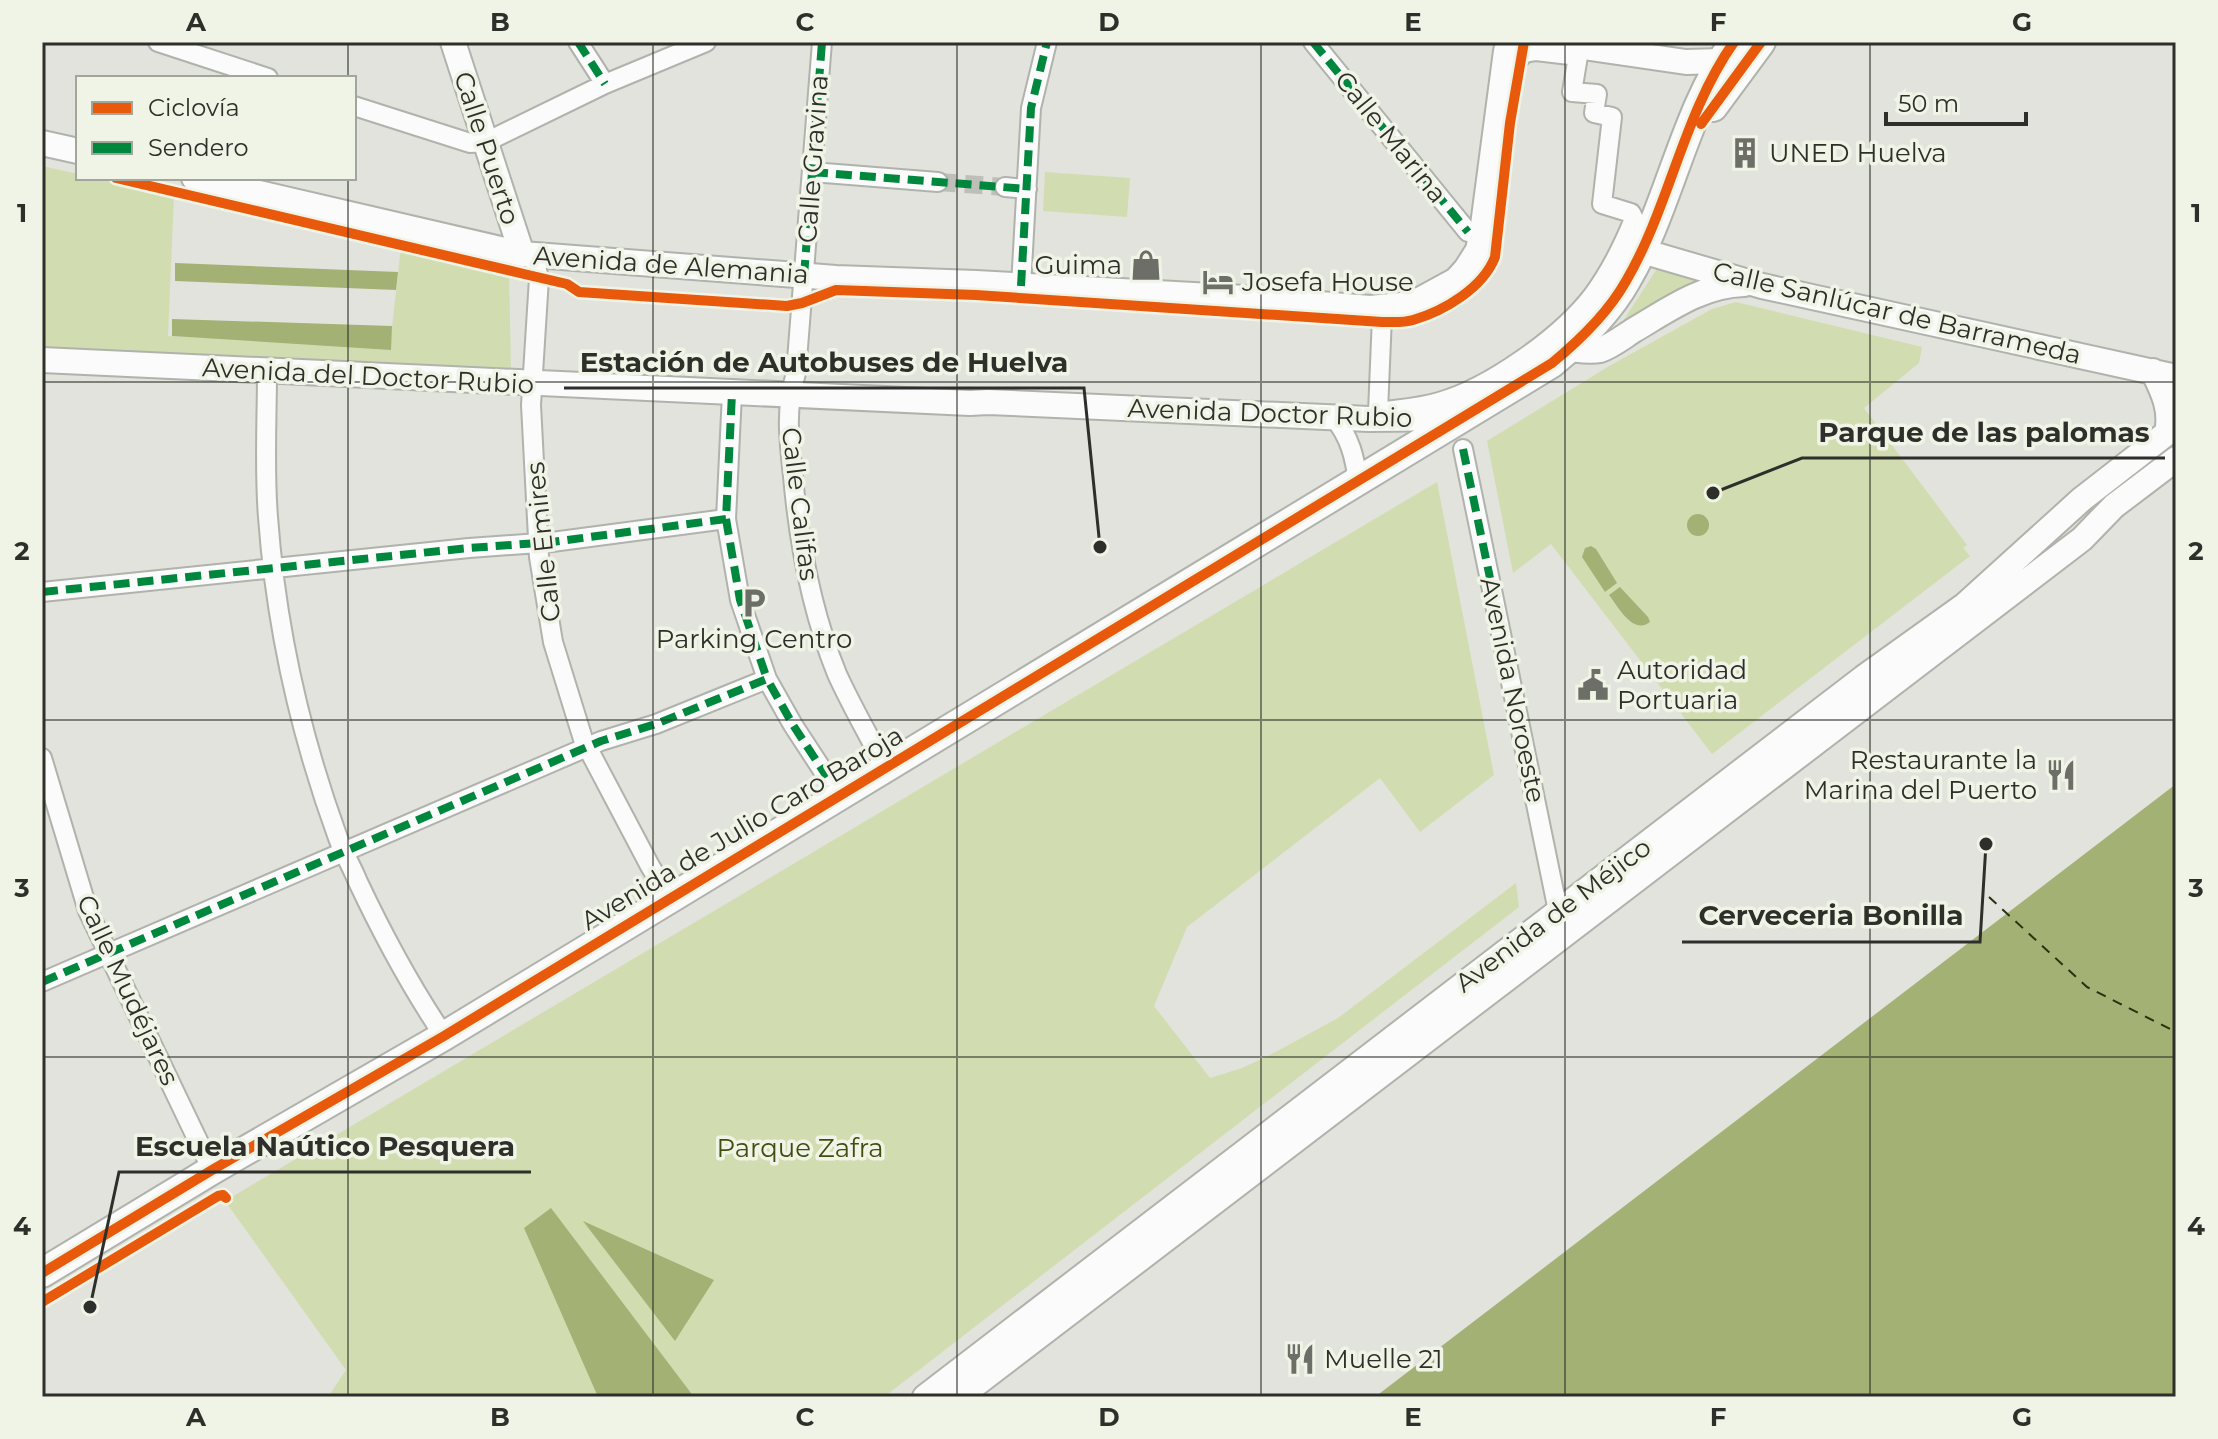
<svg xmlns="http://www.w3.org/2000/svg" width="2218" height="1439" viewBox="0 0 2218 1439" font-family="Montserrat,sans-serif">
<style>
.green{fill:#d1ddb0}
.water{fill:#a3b175}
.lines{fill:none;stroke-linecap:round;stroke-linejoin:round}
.ferry{stroke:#29310d;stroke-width:2;stroke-dasharray:10 8;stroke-linecap:butt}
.street-tunnel{stroke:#bdbfb8;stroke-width:18;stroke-dasharray:18 9;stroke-linecap:butt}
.street-casing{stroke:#b0b2ac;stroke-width:22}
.secondary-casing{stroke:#b0b2ac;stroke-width:28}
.primary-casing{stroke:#b0b2ac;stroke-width:32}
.street{stroke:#fafbfa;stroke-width:18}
.secondary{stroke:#fafbfa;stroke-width:24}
.primary{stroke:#fafbfa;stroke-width:28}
.quiet{stroke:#00873e;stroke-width:8;stroke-dasharray:16 8;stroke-linecap:butt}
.cycleway-casing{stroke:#f0f4e6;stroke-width:15}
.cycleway{stroke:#e8590c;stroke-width:10}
.grid{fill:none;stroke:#2e2f2a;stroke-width:2;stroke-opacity:0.55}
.labels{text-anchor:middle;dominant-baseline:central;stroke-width:7;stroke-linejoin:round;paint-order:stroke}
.street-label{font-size:26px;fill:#2e2f2a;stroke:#f0f4e6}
.poi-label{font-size:26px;fill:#2e2f2a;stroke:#f0f4e6;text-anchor:start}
.park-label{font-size:26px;fill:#414d0f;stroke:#f0f4e6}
.leader{fill:none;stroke:#2e2f2a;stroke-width:3}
.callout-dot{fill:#2e2f2a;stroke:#f0f4e6;stroke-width:3}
.callout-label{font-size:28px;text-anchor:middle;font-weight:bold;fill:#2e2f2a;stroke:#f0f4e6;stroke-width:7;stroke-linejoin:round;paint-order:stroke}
.neatline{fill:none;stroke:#2e2f2a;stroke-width:3}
.grid-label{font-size:26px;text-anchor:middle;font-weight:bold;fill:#2e2f2a}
</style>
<rect width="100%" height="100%" fill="#e1e3dc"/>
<path class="green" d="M42 166 78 174V178H95L174 196 168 336 390 345 401 247 509 272 511 369 42 347Z
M1045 172 1130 178 1127 217 1043 211Z
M1658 267 1715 280 1616 332Z
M1736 302 1922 347 1919 363 1864 408 1967 545 1963 548 1970 556 1712 754 1551 544 1513 573 1487 441 1611 365 1712 309Z
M1437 482 1494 775 1420 832 1380 778 1187 927 1154 1006 1210 1078 1242 1068 1268 1056 1338 1018 1516 883 1519 907 884 1397H328L346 1370 225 1201Z"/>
<path class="water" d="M175 263 398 272 396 290 175 281Z
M172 319 392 326 391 350 172 336Z
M1687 525a11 11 0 1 1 22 0a11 11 0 1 1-22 0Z
M1591 546 1596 549 1617 583 1605 592 1582 557 1585 548Z
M1620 587 1648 617 1650 622C1633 635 1619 608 1609 595Z
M2176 784V1397H1375Z
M551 1208 694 1397H598L524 1228Z
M583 1221 714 1280 675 1341Z"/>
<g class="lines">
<path class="ferry" d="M1989 897 2087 987 2176 1032"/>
<path class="street-tunnel" d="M938 182 1005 187"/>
<defs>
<path id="street" d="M158 42 268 78
M578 42 605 84
M822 42 796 373C785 409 789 440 793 476 799 545 811 610 837 674 851 705 869 736 885 767
M1313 42 1468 232
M1536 51 1578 56 1572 92 1597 94 1594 113 1612 117 1602 204 1631 213 1634 219C1623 246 1610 272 1593 295 1561 337 1489 388 1439 402 1419 408 1398 409 1378 412L1382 316C1392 315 1404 315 1414 312 1439 307 1478 277 1487 253L1514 63 1525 53Z
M354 106 470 143 486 142 605 84 706 42
M812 172 938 182
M1005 187 1027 189
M533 255 539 278 531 405 539 557 553 642 583 739 650 866 670 899
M1021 286 1031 108 1047 42
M267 371C267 420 264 469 268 517 276 627 300 734 338 838 343 852 352 867 358 882 383 935 411 987 444 1036
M1334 418C1350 437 1355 458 1358 482
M1463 449 1558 911 1564 919
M726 519 740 600 767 679
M42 592 469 548 552 542 726 519 732 393
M42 758 88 911 212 1170
M42 982 601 741 656 724 767 679 793 725 827 777"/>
<path id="secondary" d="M453 42 522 254
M1525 42 1583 47 1686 62 1721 61
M42 143 78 151
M194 178 522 254 836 278 976 283 1230 297 1370 308 1412 304 1456 280 1466 269 1478 250 1483 225 1506 51 1508 46 1516 42
M1642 251 1762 286 2176 377
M1569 349C1579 350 1590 352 1600 350 1612 346 1623 337 1634 330 1668 310 1702 285 1744 284
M42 360 970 403 988 402 1369 419 1464 418
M2153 371C2163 392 2172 409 2167 433
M925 1397 1863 678 1965 605 2082 499 2176 426
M959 1397 2082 539 2114 506 2176 459"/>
<path id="primary" d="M1713 107 1761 42
M42 1273 212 1170 444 1036 1552 363C1580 340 1608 313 1626 281 1670 206 1683 114 1734 42"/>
</defs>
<use href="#street" class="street-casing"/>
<use href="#secondary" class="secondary-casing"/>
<use href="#primary" class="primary-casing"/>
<use href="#street" class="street"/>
<use href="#secondary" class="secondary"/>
<use href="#primary" class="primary"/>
<path class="quiet" d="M578 42 605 84
M1313 42 1468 232
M812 172 1027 189
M804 276 822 42
M1021 286 1031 108 1047 42
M1463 449 1490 578
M726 519 740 600 767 679
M42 592 469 548 552 542 726 519 732 393
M42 982 601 741 656 724 767 679 793 725 827 777"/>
<defs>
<path id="cycleway" d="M1701 124 1761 42
M116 178 524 274 567 284 579 292 787 306 802 303 836 290 976 295 1382 322C1392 322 1403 323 1413 320 1444 311 1483 288 1495 257L1510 123 1524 42
M42 1273 212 1170 444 1036 1552 363C1580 340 1608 313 1626 281 1670 206 1683 114 1734 42
M42 1302 218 1196 223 1195 226 1198"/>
</defs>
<use href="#cycleway" class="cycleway-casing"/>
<use href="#cycleway" class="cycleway"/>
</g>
<path class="grid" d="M348 42V78M653 42V1397M957 42V1397M1261 42V1397M1565 42V1397M1870 42V1397M348 178V1397M42 382H2176M42 720H2176M42 1057H2176"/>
<defs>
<symbol id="building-bare" viewBox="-9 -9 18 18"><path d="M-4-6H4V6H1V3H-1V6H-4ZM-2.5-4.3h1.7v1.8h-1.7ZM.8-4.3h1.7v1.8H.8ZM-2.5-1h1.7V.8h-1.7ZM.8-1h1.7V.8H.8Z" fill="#6d6e68" stroke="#f0f4e6" stroke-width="2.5" paint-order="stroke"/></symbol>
<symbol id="shop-bare" viewBox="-9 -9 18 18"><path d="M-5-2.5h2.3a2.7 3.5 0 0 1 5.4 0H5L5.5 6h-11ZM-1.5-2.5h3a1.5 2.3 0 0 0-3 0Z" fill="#6d6e68" stroke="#f0f4e6" stroke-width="2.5" paint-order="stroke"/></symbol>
<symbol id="hotel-bare" viewBox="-9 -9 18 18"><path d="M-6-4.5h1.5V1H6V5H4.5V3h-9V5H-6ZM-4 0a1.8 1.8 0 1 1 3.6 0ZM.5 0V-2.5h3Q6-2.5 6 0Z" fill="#6d6e68" stroke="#f0f4e6" stroke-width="2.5" paint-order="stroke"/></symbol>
<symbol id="parking-bare" viewBox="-9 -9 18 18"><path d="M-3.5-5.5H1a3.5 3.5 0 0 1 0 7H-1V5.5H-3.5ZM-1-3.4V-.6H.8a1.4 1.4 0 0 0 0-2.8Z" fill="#6d6e68" stroke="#f0f4e6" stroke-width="2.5" paint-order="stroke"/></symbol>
<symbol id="civic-bare" viewBox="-9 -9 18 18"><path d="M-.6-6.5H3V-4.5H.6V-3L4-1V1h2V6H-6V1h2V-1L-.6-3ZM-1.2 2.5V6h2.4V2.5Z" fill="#6d6e68" stroke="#f0f4e6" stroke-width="2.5" paint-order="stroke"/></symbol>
<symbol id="restaurant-bare" viewBox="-9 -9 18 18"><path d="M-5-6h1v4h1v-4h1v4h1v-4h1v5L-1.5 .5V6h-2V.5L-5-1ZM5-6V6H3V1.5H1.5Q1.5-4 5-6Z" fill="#6d6e68" stroke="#f0f4e6" stroke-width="2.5" paint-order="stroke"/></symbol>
</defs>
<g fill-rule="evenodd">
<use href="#building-bare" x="1723" y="131" width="44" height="44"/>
<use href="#shop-bare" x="1124" y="243" width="44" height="44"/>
<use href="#hotel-bare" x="1196" y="260" width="44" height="44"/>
<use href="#parking-bare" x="732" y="581" width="44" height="44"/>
<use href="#civic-bare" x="1571" y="663" width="44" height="44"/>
<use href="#restaurant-bare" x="2039" y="753" width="44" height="44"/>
<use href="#restaurant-bare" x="1278" y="1337" width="44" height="44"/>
</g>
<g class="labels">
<g class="street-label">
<text transform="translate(1391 137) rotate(51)">Calle Marina</text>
<text transform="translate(487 148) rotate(72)">Calle Puerto</text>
<text transform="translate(813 159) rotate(-86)">Calle Gravina</text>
<text transform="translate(671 265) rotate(4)">Avenida de Alemania</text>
<text transform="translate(1897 313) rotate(13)">Calle Sanlúcar de Barrameda</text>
<text transform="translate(368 376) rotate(3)">Avenida del Doctor Rubio</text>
<text transform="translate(1270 413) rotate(2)">Avenida Doctor Rubio</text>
<text transform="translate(800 504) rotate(83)">Calle Califas</text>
<text transform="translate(543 542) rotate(-96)">Calle Emires</text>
<text transform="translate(1513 690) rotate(78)">Avenida Noroeste</text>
<text transform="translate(742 828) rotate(-31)">Avenida de Julio Caro Baroja</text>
<text transform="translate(1553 915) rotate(-37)">Avenida de Méjico</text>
<text transform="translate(128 990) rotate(65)">Calle Mudéjares</text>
</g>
<g class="poi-label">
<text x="1769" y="153">UNED Huelva</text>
<text x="1122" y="265" text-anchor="end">Guima</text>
<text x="1242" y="282">Josefa House</text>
<text x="754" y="639" text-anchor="middle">Parking Centro</text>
<text x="1617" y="670">Autoridad<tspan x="1617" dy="30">Portuaria</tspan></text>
<text x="2037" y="760" text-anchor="end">Restaurante la<tspan x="2037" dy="30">Marina del Puerto</tspan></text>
<text x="1324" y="1359">Muelle 21</text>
</g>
<g class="park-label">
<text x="800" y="1148">Parque Zafra</text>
</g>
</g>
<path class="leader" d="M1100 547L1084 388H564M1713 493L1802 458H2165M1986 844L1980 942H1682M90 1307L119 1172H531"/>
<g class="callout-dot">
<circle cx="1100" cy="547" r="8"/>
<circle cx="1713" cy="493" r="8"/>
<circle cx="1986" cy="844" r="8"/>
<circle cx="90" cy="1307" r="8"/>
</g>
<g class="callout-label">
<text x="824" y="372">Estación de Autobuses de Huelva</text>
<text x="1984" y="442">Parque de las palomas</text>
<text x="1831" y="925">Cerveceria Bonilla</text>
<text x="325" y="1156">Escuela Naútico Pesquera</text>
</g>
<rect width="2218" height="1439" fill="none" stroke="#f0f4e6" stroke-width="88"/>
<rect x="76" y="76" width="280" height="104" fill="#f0f4e6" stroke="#a2a59b" stroke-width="2"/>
<rect x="92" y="102" width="40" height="12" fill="#e8590c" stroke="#a2a59b" stroke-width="2"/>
<text x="148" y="116" font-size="24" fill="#2e2f2a">Ciclovía</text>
<rect x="92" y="142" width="40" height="12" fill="#00873e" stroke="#a2a59b" stroke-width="2"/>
<text x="148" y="156" font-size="24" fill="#2e2f2a">Sendero</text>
<path d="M1886 112v12h140v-12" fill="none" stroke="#2e2f2a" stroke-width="4"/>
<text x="1898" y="112" font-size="24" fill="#2e2f2a" stroke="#f0f4e6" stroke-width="6" paint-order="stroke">50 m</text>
<rect x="44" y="44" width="2130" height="1351" class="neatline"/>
<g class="grid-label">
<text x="196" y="31">A</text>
<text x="500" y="31">B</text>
<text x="805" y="31">C</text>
<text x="1109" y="31">D</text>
<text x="1413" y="31">E</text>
<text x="1718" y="31">F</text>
<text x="2022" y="31">G</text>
<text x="22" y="222">1</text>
<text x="2196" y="222">1</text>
<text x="22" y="560">2</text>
<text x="2196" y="560">2</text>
<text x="22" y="897">3</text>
<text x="2196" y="897">3</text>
<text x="22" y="1235">4</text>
<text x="2196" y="1235">4</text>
<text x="196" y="1426">A</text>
<text x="500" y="1426">B</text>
<text x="805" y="1426">C</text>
<text x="1109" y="1426">D</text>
<text x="1413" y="1426">E</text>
<text x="1718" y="1426">F</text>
<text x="2022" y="1426">G</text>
</g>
</svg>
